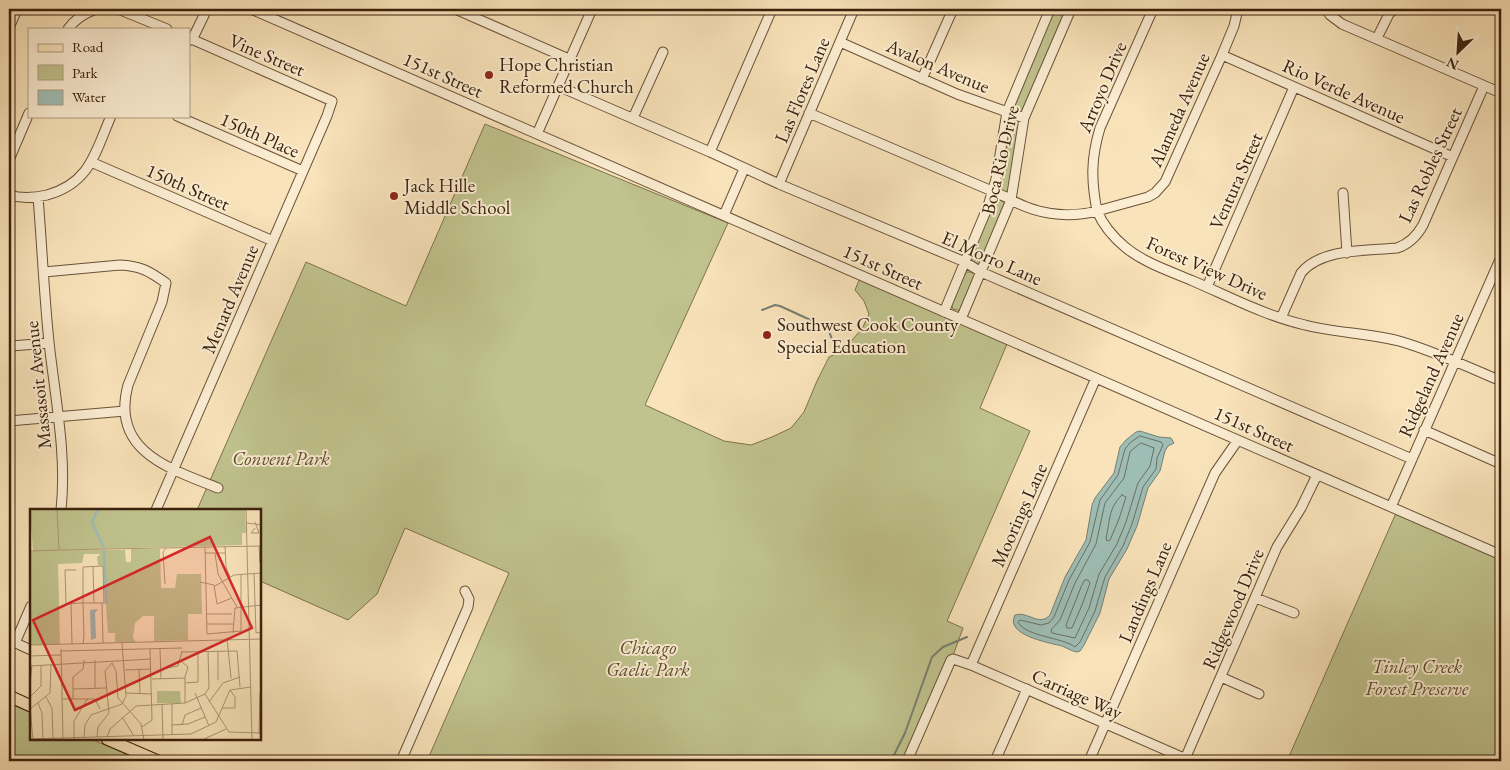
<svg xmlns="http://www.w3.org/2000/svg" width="1510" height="770" viewBox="0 0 1510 770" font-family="'EB Garamond',serif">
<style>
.green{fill:#c0c38e;stroke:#7e724d}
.water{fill:#9ebdb5;stroke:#777f71}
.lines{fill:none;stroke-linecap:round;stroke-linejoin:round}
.shore{stroke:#6d6f60;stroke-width:1}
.stream{stroke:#777f71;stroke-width:2}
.minor-casing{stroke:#6b5238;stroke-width:11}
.major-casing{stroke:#3c210c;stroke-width:13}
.minor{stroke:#fbedd2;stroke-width:9}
.major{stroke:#f9e3ba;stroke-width:11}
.poi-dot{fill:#8f2418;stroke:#fbedd2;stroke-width:2}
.labels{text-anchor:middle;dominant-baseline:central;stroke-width:4;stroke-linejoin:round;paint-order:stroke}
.street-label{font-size:19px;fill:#3c210c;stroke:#fbedd2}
.poi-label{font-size:19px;fill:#3c210c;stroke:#fbedd2;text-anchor:start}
.park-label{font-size:19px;font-style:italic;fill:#5d4a2c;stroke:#fbedd2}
.inset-river{fill:none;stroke:#9ebdb5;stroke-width:2.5}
.inset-road{fill:none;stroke:#ad9574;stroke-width:1}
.view{fill:#d62828;fill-opacity:0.15;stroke:#d62828;stroke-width:2.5}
.inset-edge{fill:none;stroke:#3c210c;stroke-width:2.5}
</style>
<rect width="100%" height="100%" fill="#f9e3ba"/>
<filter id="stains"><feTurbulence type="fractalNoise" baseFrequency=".004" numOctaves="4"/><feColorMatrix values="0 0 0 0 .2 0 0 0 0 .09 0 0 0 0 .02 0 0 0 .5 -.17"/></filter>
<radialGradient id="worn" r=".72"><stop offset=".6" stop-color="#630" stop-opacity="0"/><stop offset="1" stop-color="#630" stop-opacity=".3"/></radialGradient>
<path class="green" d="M1053 9H1068L1024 112 1015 111 1013 105Z
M1013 119 1020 122 1009 192 1007 193 998 189 1008 123Z
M485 124 728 223 645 405 724 441 751 445 772 437 791 428 804 412 817 381 829 357 840 352 851 341 862 329 869 314 864 301 855 290 860 278 1007 344 980 408 1030 431 947 621 963 628 951 661 907 761H427L509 573 405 528 377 594 348 620 260 581V510H197L306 262 406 306Z
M998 199 1005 203 981 265C976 266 972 264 970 260L993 203Z
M966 272H971L976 275 961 311 953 309 951 304Z
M1396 513 1501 559V761H1287Z
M9 703 31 713V739H91L142 761H9Z"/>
<path class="water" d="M1140 431 1159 437 1171 438 1174 443 1168 446 1165 451 1160 471 1148 488 1137 526 1127 549 1109 579 1100 613 1084 645 1080 651 1077 652C1071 651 1067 648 1062 646 1050 643 1004 635 1015 615 1028 611 1039 627 1050 615L1065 577 1086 540 1092 505 1095 498 1114 473 1120 447 1126 440 1136 432Z"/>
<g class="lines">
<path class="shore" d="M1140 436 1161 442 1163 445 1157 458 1156 469 1143 487 1132 524 1123 546 1105 577 1095 611 1080 642 1075 647C1062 637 1026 637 1018 622L1020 620 1041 625 1049 623 1054 617 1069 580 1090 542 1100 500 1118 475 1125 449 1130 443Z
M1141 443 1154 448 1150 466 1138 483 1126 522 1117 544 1099 574 1089 608 1075 638 1052 633 1051 630 1060 620 1075 583 1096 544 1105 503 1124 478 1130 452Z
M1122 495 1126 497 1119 519 1110 540 1107 541 1106 538C1110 522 1108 508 1122 495Z
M1085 580H1088L1090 583 1082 605 1072 628H1067L1066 625 1081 587Z"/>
<path class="stream" d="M762 310 775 305 780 306 828 328 835 348
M891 761 905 733 932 657 943 647 967 637"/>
<defs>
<path id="minor" d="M118 9 167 29
M251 9 1501 555
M455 9 569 59
M1153 9 1100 128C1091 158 1091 180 1097 211L1148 197 1155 193 1165 182 1222 55 1234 26 1238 9
M1326 9 1330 15 1342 24 1501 93
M9 28 17 9
M68 29C75 19 85 13 96 9
M1377 38 1389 14 1394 9
M192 40 207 9
M840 42 957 94 1024 118
M1222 55 1453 157
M922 79 953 9
M558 86 710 152 779 184 965 262 981 272 1412 459
M809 113 1006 197C1034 214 1066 219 1097 211 1103 225 1113 237 1125 247 1144 263 1170 271 1193 281 1230 297 1266 316 1305 325 1336 333 1368 333 1399 341 1434 351 1468 367 1501 381
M177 116 303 171
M633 118 663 52
M537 134 592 9
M710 152 772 9
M9 160 29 113
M91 162 273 241
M779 184 854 9
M1343 193 1347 253
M9 195C22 199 34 198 47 195 90 183 95 153 111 116
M38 197C42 246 44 294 49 342 55 398 67 454 61 510
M724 215 744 169
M44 272 120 265C141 266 149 271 166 283L162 302 128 385C110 452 171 469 218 488
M1207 287 1294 87
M944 312 988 206 996 179 1007 112 1050 9
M1281 318 1301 273C1321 248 1367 251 1397 248 1409 244 1417 236 1423 225L1484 86
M961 319 1011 200 1024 118 1071 9
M11 346 49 343
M9 421 125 411
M1424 430 1501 464
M1391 507 1501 257
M156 510 327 116 332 101 189 38
M1256 598 1294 613
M9 640 31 650
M15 643 31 606
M971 665 1096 378
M1221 677 1259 694
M1185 759 1277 547 1301 508 1317 475
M401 761 468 607 469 599 465 591
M907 761 951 660 953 659 971 665 1191 761
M995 761 1027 689
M1089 761 1215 473 1238 440"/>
<path id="major" d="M9 696 31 706
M107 739 158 761"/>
</defs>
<use href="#minor" class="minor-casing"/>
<use href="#major" class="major-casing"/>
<use href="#minor" class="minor"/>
<use href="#major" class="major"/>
</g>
<g class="poi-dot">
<circle cx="489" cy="75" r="5"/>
<circle cx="394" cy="196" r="5"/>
<circle cx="767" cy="335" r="5"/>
</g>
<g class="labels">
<g class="street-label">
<text transform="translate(267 55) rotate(23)">Vine Street</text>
<text transform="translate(938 66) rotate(23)">Avalon Avenue</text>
<text transform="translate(443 75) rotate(24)">151st Street</text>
<text transform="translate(1102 87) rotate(-67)">Arroyo Drive</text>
<text transform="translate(802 90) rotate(-67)">Las Flores Lane</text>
<text transform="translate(1344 91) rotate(24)">Rio Verde Avenue</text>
<text transform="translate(1179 110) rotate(-66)">Alameda Avenue</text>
<text transform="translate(260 135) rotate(24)">150th Place</text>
<text transform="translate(1000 160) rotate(-77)">Boca Rio Drive</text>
<text transform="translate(1430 165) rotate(-65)">Las Robles Street</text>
<text transform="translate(1236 181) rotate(-66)">Ventura Street</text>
<text transform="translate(188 187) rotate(24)">150th Street</text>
<text transform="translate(992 258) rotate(24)">El Morro Lane</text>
<text transform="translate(883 267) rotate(24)">151st Street</text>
<text transform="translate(1207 268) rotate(24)">Forest View Drive</text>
<text transform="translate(230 299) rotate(-67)">Menard Avenue</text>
<text transform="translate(1431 375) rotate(-66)">Ridgeland Avenue</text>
<text transform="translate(38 385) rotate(-96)">Massasoit Avenue</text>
<text transform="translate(1254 429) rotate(24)">151st Street</text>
<text transform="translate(1019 515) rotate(-66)">Moorings Lane</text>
<text transform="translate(1145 592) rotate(-67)">Landings Lane</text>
<text transform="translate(1233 609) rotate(-67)">Ridgewood Drive</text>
<text transform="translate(1077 694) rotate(24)">Carriage Way</text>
</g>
<g class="poi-label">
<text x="499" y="64">Hope Christian<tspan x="499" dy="22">Reformed Church</tspan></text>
<text x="404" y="185">Jack Hille<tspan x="404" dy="22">Middle School</tspan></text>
<text x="777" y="324">Southwest Cook County<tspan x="777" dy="22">Special Education</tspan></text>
</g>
<g class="park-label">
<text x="281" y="458">Convent Park</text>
<text x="648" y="647">Chicago<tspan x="648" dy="22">Gaelic Park</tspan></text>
<text x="1417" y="666">Tinley Creek<tspan x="1417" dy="22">Forest Preserve</tspan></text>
</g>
</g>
<g transform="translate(30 509)">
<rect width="231" height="231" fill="#f9e3ba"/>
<path d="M0 0H215L216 24H212V36L28 41H95L96 53H101V40H130L131 79H145L147 65H171L172 105H158V131L124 132V107H113L105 114 103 129 106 133H85V124H78L73 57 68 56 67 48 71 45H54L52 54 28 55 30 135 0 136V43L3 42ZM127 182H150L151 194H127Z" fill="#c0c38e"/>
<path d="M68 100 65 104 66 129 61 131 60 101Z" fill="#9ebdb5"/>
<path class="inset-river" d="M68 0 62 13 74 39M74 41 76 95"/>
<path class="inset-road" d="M27 0 29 41M216 0 222 231M225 13 229 24H221L225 19M217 14 232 16M195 37 196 58 200 68M229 37 230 54M175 38 177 125 211 122V65M29 41 232 37M0 42 29 41M175 44H195M185 44 188 65 207 98M63 57 64 94M46 61H35L36 95 51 94H74L73 57 53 58V94L54 127 53 135M224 64 226 124 232 123M170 73 184 76 187 95 202 89M135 75 133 43 136 39M185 77 204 66 232 64M41 94 42 135M72 94 73 134M177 105H202M177 115H203M203 124 205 99 232 96M197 129 201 169M0 136 232 130M31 140 33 230M130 140 131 170M31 142 152 139M188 142V171M152 143 207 142 210 178M0 147 31 146M65 151V179M152 153 158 158 155 168V194M0 157 121 150M109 160 110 185M131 160 148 157 152 142M95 161 121 160M122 170 155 169M155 174 168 173V143M0 176 2 156M43 180 76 179M96 184 122 185M165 184 179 217M175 185 199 223 232 224M0 188 11 177V156M16 188 22 199 23 230M32 190H65L70 200M43 190V168L53 160 54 151M179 193 193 174 210 168M8 194 12 204 13 230M132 195 133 231M142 195V226M0 199 3 230M192 199H205V188L200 181M0 200 20 184 21 156M92 208 104 227M142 216 158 215 175 208M152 216 155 206 171 199M112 218 122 211 120 140M229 225 230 184M67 228 68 218 79 204 75 162 82 154 86 162 88 189 111 215 114 231M77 228 80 220 106 197 155 194 175 185 179 179 178 142M54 229 55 216 61 206 92 195 96 187 92 134M0 230 161 225 186 213 200 181 221 178M44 230V212L58 189M172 231 196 220"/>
<path class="view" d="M180 28 222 119 45 201 3 111Z"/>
<rect width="231" height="231" class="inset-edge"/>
</g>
<rect width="1510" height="770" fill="none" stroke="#f9e3ba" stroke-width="30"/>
<rect x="10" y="10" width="1490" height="750" fill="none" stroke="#3c210c" stroke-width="2.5"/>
<rect x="15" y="15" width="1480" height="740" fill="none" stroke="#3c210c"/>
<rect x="28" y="28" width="162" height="90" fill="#fbedd2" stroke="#af9b83"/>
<rect x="38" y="44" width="25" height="8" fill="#f9e3ba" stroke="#af9b83"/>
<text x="72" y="52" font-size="15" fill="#3c210c">Road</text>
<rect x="38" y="65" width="25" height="15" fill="#c0c38e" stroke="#af9b83"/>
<text x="72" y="78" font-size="15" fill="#3c210c">Park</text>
<rect x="38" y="90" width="25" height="15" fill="#9ebdb5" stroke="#af9b83"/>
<text x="72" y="102" font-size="15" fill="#3c210c">Water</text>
<g transform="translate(1458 52) rotate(205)" stroke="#fbedd2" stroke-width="4" paint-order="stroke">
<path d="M0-4L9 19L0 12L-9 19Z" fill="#3c210c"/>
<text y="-8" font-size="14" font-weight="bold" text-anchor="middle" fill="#3c210c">N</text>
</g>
<rect width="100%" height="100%" filter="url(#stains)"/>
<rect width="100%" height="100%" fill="url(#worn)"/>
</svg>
